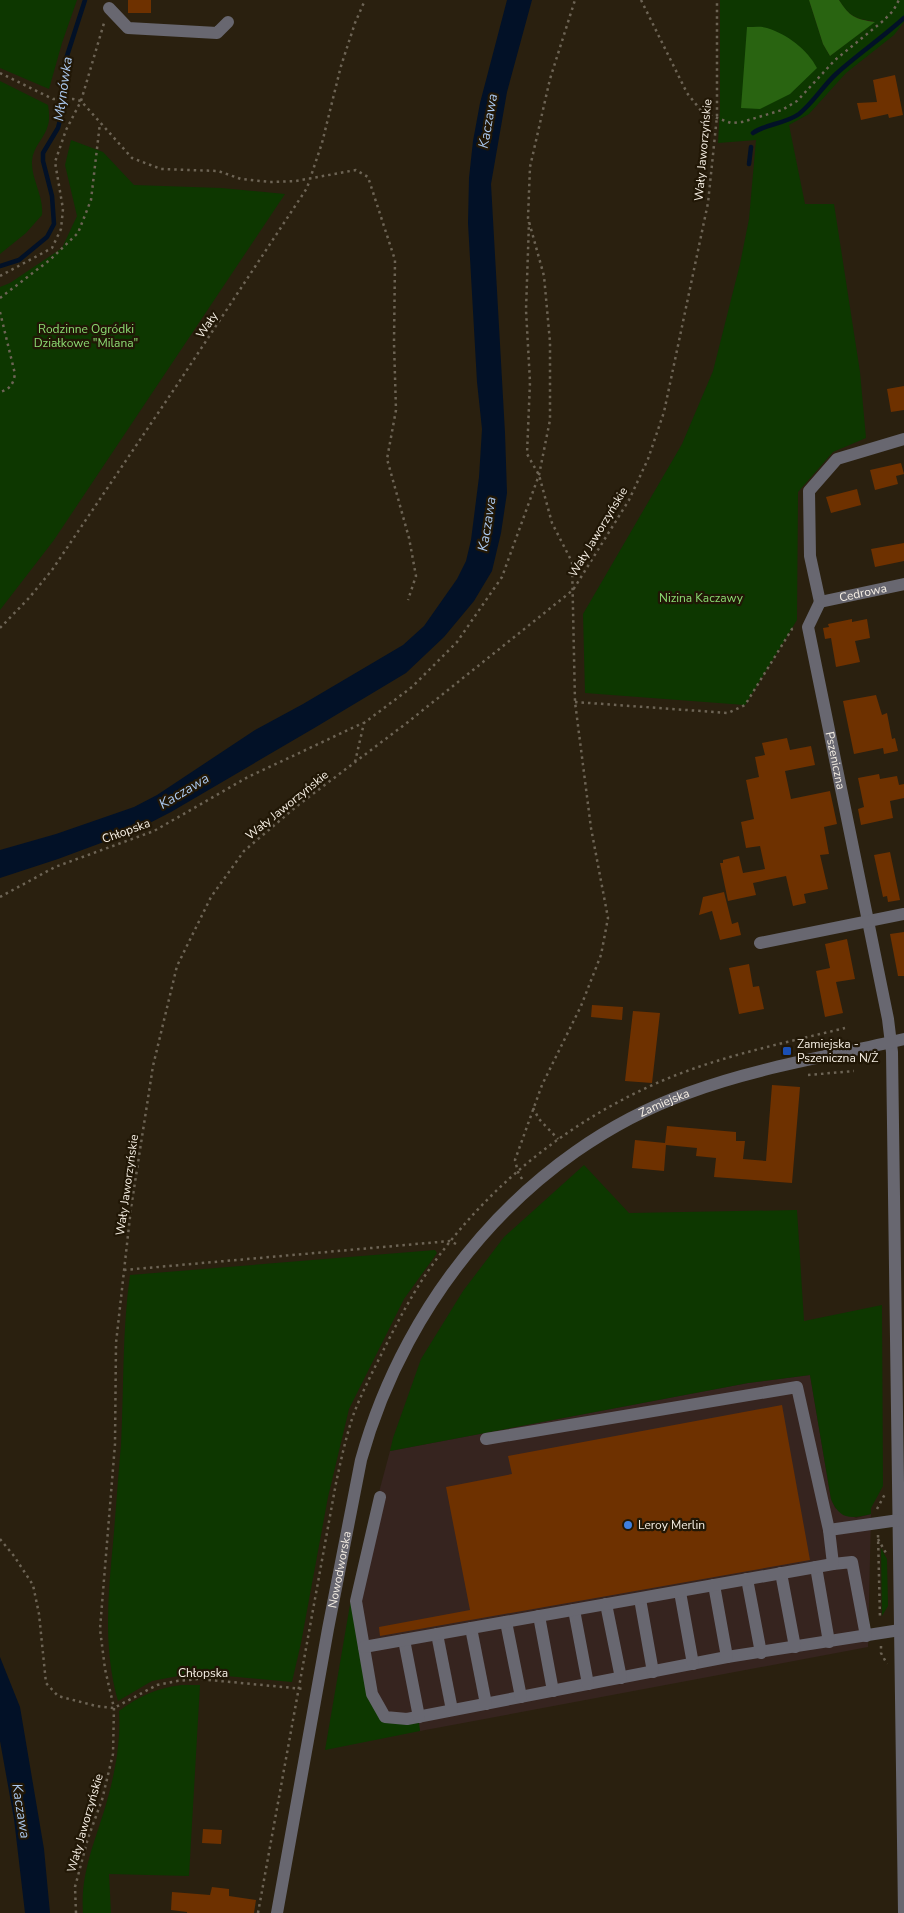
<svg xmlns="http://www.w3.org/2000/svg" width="904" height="1913" viewBox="0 0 904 1913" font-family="'Nunito Sans',sans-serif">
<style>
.commercial{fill:#36241f}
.green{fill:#0d3700}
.forest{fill:#296411}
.water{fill:#021127}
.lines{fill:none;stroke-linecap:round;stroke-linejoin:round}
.stream{stroke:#021127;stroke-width:4.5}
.building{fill:#6e3100}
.path{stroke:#6d6455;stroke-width:2.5;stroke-dasharray:2.5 4;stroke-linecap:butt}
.minor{stroke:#686770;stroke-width:12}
.transit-dot{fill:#1a4fb4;stroke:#211706;stroke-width:2}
.shop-dot{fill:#3f7fe0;stroke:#211706;stroke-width:2}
.labels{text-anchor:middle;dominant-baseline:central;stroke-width:4.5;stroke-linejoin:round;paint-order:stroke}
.street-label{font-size:12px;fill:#f7f0e5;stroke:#211706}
.park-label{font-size:12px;fill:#8cdb73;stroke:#211706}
.poi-label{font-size:12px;fill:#f7f0e5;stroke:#211706;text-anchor:start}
.water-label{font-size:14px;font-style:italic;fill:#abc9f0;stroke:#211706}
</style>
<rect width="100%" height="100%" fill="#2a200f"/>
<path class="commercial" d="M810 1375 831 1499 835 1508 856 1518 871 1514 868 1647 420 1731 418 1723 399 1724 382 1719 352 1593 390 1451 748 1383Z"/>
<path class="green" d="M0 0H77L62 43 49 89 0 68Z
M720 0H809L823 44 830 56 874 21C855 19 849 16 839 0H904V22L894 35 846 73 809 114 789 125 805 204H834L860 372 866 438 833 452 798 492 797 620 745 705 585 693 583 614 682 444 713 371 740 264 749 219 756 140 718 143 720 108Z
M0 81 48 105C49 111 50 119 48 125 45 138 33 146 32 161 31 179 44 196 42 215L26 233 0 254Z
M71 140 103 152 134 185 221 188 285 194 54 540 0 610V287L10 283 62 248 77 216 65 165Z
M584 1165 629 1213 797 1210 804 1321 882 1305 883 1486 871 1508V1514C850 1519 840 1520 831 1499L810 1375 748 1383 390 1451 393 1438 421 1359 463 1291 504 1237Z
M435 1250 437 1253 404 1299 349 1409 328 1497 301 1643 292 1682 205 1674 183 1675 152 1681 118 1701C103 1648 108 1596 113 1543 116 1510 118 1477 121 1445 124 1388 122 1331 130 1275Z
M881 1548 887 1559 888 1606 882 1616Z
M352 1593 369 1695 399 1724 419 1723 420 1731 325 1750Z
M182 1685H200L189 1876 109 1874 111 1913H83C80 1872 96 1840 107 1801 115 1773 121 1741 119 1711 139 1696 157 1688 182 1685Z"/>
<path class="forest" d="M809 0H839C850 17 855 19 875 22L830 56 823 44Z
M747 27C754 27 762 26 767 28 787 34 808 50 817 68L790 94 760 109 741 108Z"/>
<path class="water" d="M507 0H532L507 92 491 184 505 433 507 493 501 533 492 571 474 601 444 637 406 673 316 727 171 812 136 830 58 859 0 878V850L56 834 134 807 157 795 255 730 303 704 403 645 424 626 457 579 466 561 471 540 479 477 482 429 477 382 468 223 469 178 473 141 480 103Z
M0 1657 20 1707 44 1849 50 1913H25L14 1819 0 1741Z"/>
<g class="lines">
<path class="stream" d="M753 133C765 124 785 124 799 114 813 103 823 86 836 74 858 54 882 38 904 18
M749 164 751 147
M0 266 19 260 47 237 54 224 52 196 43 161V153L58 128 63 108 65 62 85 0"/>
</g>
<path class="building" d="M128 0H151V13H128Z
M895 75 903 115 889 118 888 114 861 120 857 103 877 102 873 80Z
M904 386V410L891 412 887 389Z
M901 463 904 474 896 476 898 484 875 490 870 470Z
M857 489 861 505 831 513 826 497Z
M904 543V561L875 567 871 549Z
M852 619V622L867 619 870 638 855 641 860 662 836 667 831 638 825 639 823 628 829 627 828 624Z
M876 695 882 715 887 713 892 739 895 738 898 751 884 754 883 748 854 754 843 701Z
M787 738 790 750 811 746 815 765 785 771 791 799 830 791 837 824 824 827 829 854 820 855 828 889 804 894 806 903 793 906 786 876 753 883 756 895 728 901 720 863H723V860L739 856 743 873 765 869 760 846 746 848 741 822 754 819 746 780 759 777 755 757 765 755 762 743Z
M879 774 880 779 897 776 899 785 904 784V798L890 801 893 818 861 825 858 809 864 807 858 778Z
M890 852 900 900 888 902 887 896 883 897 874 855Z
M724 892 732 924 738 922 741 935 720 940 712 911 699 915 703 897Z
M904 932V976H898L890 934Z
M847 939 855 979 836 982 843 1013 825 1017 816 971 830 968 825 944Z
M749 964 753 987 759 986 764 1009 739 1014 729 968Z
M592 1005 623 1007 622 1020 591 1017Z
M633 1011 660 1013 652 1083 625 1081Z
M772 1085 800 1087 792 1183 714 1177 716 1158 696 1156 697 1148 666 1145 664 1171 632 1168 635 1140 665 1143 667 1126 736 1132V1141H745L743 1159 766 1161Z
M782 1405 810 1560 380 1636 379 1627 470 1610 446 1487 512 1474 508 1456Z
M203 1829 222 1830 221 1844 202 1843Z
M212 1887 229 1889V1896L256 1900 254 1913H187V1912L171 1910 172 1892 210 1895Z"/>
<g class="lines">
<path class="path" d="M641 0 687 93 703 113 731 123 742 122 782 110 797 101 835 60 883 21 893 11 899 0
M0 73 53 99H73L81 101 132 158 161 169 218 171 241 179 270 182 296 181 356 170 368 177 395 260 394 343 396 410 387 459 409 538 416 576 408 600
M0 276 52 248 61 229 63 209 55 162 66 130 81 101 104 23
M0 298 51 259 78 233 91 200 100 123
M0 312 15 374C13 385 10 389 0 392
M0 628 29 598 52 570 177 385 307 188 322 143 341 66 355 23 365 0
M575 702 728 713 745 705 792 629 796 628
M355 762 364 723 412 687 457 642 502 577 539 475 550 420V342L544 276 528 218 530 167 550 79 575 0
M0 897 55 867 154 831 248 777 363 723
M808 1075 854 1071
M533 1108 539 1119 558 1139
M522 1179 518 1172 515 1160 542 1085 581 1006 601 955 608 918 591 828 575 702 572 562 552 523 539 475 527 454 530 382 526 310 529 222
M124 1270 450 1241 458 1245
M877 1509 885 1494
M878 1535 880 1619
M0 1539 14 1556 33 1585 39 1614 46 1683 58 1696 96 1706 114 1708 157 1685 177 1681 199 1679 304 1689
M878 1539 886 1553
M881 1646V1653L887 1664
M76 1913 75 1887 88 1838 102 1800 113 1754 114 1708 105 1669 100 1629 115 1444 116 1343 131 1208 153 1066 177 966 211 897 244 851 297 806 408 722 573 590 629 500 648 459 664 412 708 203 717 116V0
M258 1913 336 1483C341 1460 346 1436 354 1413 363 1390 375 1367 386 1345 400 1317 415 1289 433 1264 491 1183 572 1119 664 1080 721 1056 784 1043 845 1028"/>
<g class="minor">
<path d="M109 8 128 28 217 33 228 22"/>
<path id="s1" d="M820 602 808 627 888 1019 892 1052 904 1913"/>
<path d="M820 602 810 556 809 491 837 459 904 439"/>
<path id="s2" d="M820 602 904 584"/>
<path d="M760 943 904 914"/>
<path d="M380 1497 356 1601 372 1694 385 1717 407 1719 727 1657 900 1630"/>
<path d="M829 1530 899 1520"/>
<path d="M833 1564 852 1562 866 1636"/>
<path d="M816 1567 829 1642"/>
<path d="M781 1573 795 1647"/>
<path d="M747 1579 761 1653"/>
<path d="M714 1585 727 1657"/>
<path d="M680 1592 693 1664"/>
<path d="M640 1599 653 1672"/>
<path d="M606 1604 621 1678"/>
<path d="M574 1610 588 1684"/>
<path d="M539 1616 553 1691"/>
<path d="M506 1622 521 1697"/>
<path d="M471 1628 486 1704"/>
<path d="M437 1634 452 1710"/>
<path d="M404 1640 419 1717"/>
<path d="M364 1647 833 1564 829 1530 797 1387 486 1439"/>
<path id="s3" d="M277 1913 328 1629 361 1460C406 1297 527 1151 688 1093 758 1067 832 1056 904 1039"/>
</g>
</g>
<rect class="transit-dot" x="782" y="1046" width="10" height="10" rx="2.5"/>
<circle class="shop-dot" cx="628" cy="1525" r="5"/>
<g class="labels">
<g class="street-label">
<text transform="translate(703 150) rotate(-85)">Wały Jaworzyńskie</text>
<text transform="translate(207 325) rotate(-56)">Wały</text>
<text transform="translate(598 532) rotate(-59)">Wały Jaworzyńskie</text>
<text stroke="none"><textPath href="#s2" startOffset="44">Cedrowa</textPath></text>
<text stroke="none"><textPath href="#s1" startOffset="164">Pszeniczna</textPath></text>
<text transform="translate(287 805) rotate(-39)">Wały Jaworzyńskie</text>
<text transform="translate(126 831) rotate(-20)">Chłopska</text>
<text stroke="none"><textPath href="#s3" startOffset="945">Zamiejska</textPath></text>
<text transform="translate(127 1185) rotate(-82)">Wały Jaworzyńskie</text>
<text stroke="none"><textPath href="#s3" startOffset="349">Nowodworska</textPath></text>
<text x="203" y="1673">Chłopska</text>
<text transform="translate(85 1823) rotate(-74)">Wały Jaworzyńskie</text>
</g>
<g class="park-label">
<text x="86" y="329">Rodzinne Ogródki<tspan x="86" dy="14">Działkowe "Milana"</tspan></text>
<text x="701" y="598">Nizina Kaczawy</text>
</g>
<g class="poi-label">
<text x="797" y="1044">Zamiejska -<tspan x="797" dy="14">Pszeniczna N/Ż</tspan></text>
<text x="638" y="1525">Leroy Merlin</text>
</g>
<g class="water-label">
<text transform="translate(63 89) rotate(-82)">Młynówka</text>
<text transform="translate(488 121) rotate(-80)">Kaczawa</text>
<text transform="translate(487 524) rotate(-81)">Kaczawa</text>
<text transform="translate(184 791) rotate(-31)">Kaczawa</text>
<text transform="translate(21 1811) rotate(81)">Kaczawa</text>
</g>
</g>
</svg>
